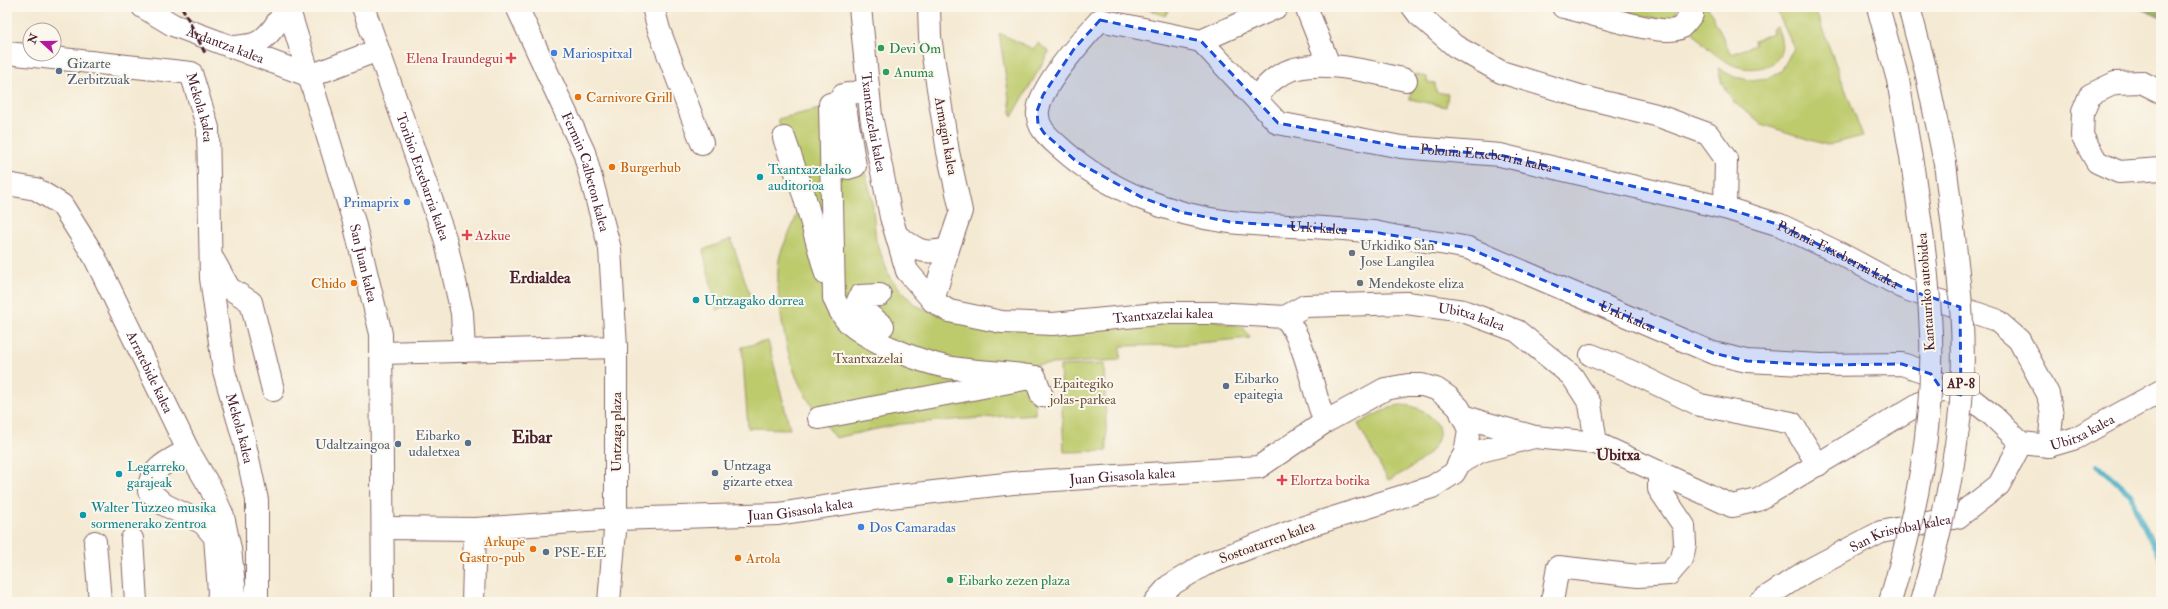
<svg xmlns="http://www.w3.org/2000/svg" width="2168" height="609" viewBox="0 0 2168 609" font-family="'IM FELL Double Pica',serif">
<style>
.green{fill:#becb6d;stroke:#84754c}
.forest{fill:#96af60;stroke:#706746}
.lines{fill:none;stroke-linecap:round;stroke-linejoin:round}
.stream{stroke:#44acc3;stroke-width:5.5}
.minor-casing{stroke:#866665;stroke-width:24}
.highway-casing{stroke:#866665;stroke-width:24}
.minor{stroke:#fff;stroke-width:22}
.highway{stroke:#fff;stroke-width:22}
.rail{stroke:#4a1f2b;stroke-width:3;stroke-dasharray:6 3;stroke-linecap:butt}
.highway-bridge-casing{stroke:#866665;stroke-width:24;stroke-linecap:butt}
.highway-bridge{stroke:#fff;stroke-width:22}
.marked{fill:#1d4ed8;fill-opacity:0.2;stroke:#1d4ed8;stroke-width:3;stroke-dasharray:8 5;stroke-linejoin:round}
.leisure-dot{fill:#2e9e5b;stroke:#fbf7ec;stroke-width:1.5}
.shop-dot{fill:#3f7fe0;stroke:#fbf7ec;stroke-width:1.5}
.health-dot{fill:#e0444e;stroke:#fbf7ec;stroke-width:1.5}
.service-dot{fill:#5c6f8a;stroke:#fbf7ec;stroke-width:1.5}
.food-dot{fill:#e8710a;stroke:#fbf7ec;stroke-width:1.5}
.culture-dot{fill:#0f9aa8;stroke:#fbf7ec;stroke-width:1.5}
.worship-dot{fill:#6b7280;stroke:#fbf7ec;stroke-width:1.5}
.labels{text-anchor:middle;dominant-baseline:central;stroke-width:4;stroke-linejoin:round;paint-order:stroke}
.shield{fill:#fbf7ec;stroke:#7f6065;stroke-width:1}
.shield-label{font-size:13px;font-weight:bold;fill:#4a1f2b}
.street-label{font-size:14px;fill:#4a1f2b;stroke:#fbf7ec}
.leisure-label{font-size:14px;fill:#27864d;stroke:#fbf7ec;text-anchor:start}
.shop-label{font-size:14px;fill:#366cbe;stroke:#fbf7ec;text-anchor:start}
.health-label{font-size:14px;fill:#be3a42;stroke:#fbf7ec;text-anchor:start}
.service-label{font-size:14px;fill:#4e5e75;stroke:#fbf7ec;text-anchor:start}
.food-label{font-size:14px;fill:#c56008;stroke:#fbf7ec;text-anchor:start}
.culture-label{font-size:14px;fill:#0d838f;stroke:#fbf7ec;text-anchor:start}
.worship-label{font-size:14px;fill:#5b616d;stroke:#fbf7ec;text-anchor:start}
.park-label{font-size:14px;fill:#6d533f;stroke:#fbf7ec}
.quarter-label{font-size:16px;font-weight:bold;fill:#4a1f2b;stroke:#fbf7ec}
.district-label{font-size:18px;font-weight:bold;fill:#4a1f2b;stroke:#fbf7ec}
</style>
<rect width="100%" height="100%" fill="#fbf7ec"/>
<filter id="ink" filterUnits="userSpaceOnUse"><feTurbulence type="fractalNoise" baseFrequency=".025" numOctaves="2"/><feDisplacementMap in="SourceGraphic" scale="8" xChannelSelector="R" yChannelSelector="G"/><feConvolveMatrix kernelMatrix="1 2 1 2 8 2 1 2 1" color-interpolation-filters="sRGB"/></filter>
<filter id="wash" filterUnits="userSpaceOnUse"><feTurbulence type="fractalNoise" baseFrequency=".012" numOctaves="4" result="noise"/><feDisplacementMap in="SourceGraphic" scale="16" xChannelSelector="R" yChannelSelector="G"/><feGaussianBlur stdDeviation="0.9" result="paint"/><feColorMatrix in="noise" values="0 0 0 0 0 0 0 0 0 0 0 0 0 0 0 0 0 1.4 0 .05"/><feComposite in="paint" operator="in"/></filter>
<g filter="url(#wash)">
<rect width="100%" height="100%" fill="#f4e9d2"/>
<path class="green" d="M1142 7H1170L1165 16Z
M1600 7H1678L1674 18 1668 21Z
M1694 7H1708L1731 54 1755 45 1754 41 1773 33 1772 29 1777 27C1780 35 1784 45 1780 54 1775 68 1752 71 1739 67 1725 63 1711 52 1701 41 1698 37 1693 34 1692 29 1691 22 1694 13 1694 7Z
M1775 7H1814L1863 136 1827 145 1761 124 1734 102 1722 84 1718 68 1734 77 1750 80 1768 78 1781 71 1794 48Z
M999 33 1033 49 1038 43 1049 52 1012 117Z
M1413 74 1427 77V82L1435 83 1436 92 1448 94 1446 107 1410 99Z
M848 102 872 199 876 241 890 278 915 305 944 317H1200L1243 327 1250 338 1178 345 1121 346 1120 360 1035 365V414L900 424 835 438C820 418 801 393 793 368 784 341 773 282 780 255 787 233 802 216 799 192 797 172 784 140 778 119Z
M731 239 752 301 717 310 703 250Z
M768 341 790 429 748 428 742 347Z
M1104 364 1107 451 1064 452 1060 366Z
M1400 405C1412 405 1423 409 1431 417 1459 442 1407 472 1388 480L1358 424 1390 407Z"/>
<path class="forest" d="M2139 7H2161V17Z"/>
<g class="lines">
<path class="stream" d="M2098 465 2131 495 2135 507 2161 561"/>
</g>
</g>
<g filter="url(#ink)">
<g class="lines">
<defs>
<g id="minor">
<path id="s1" d="M143 7 173 25 310 76 378 50"/>
<path id="s2" d="M288 7 354 222 381 334 383 602"/>
<path id="s3" d="M363 7 445 238 462 313 464 351"/>
<path id="s4" d="M517 7 584 152 610 249 616 347V519L609 602"/>
<path d="M653 7 659 30 702 143"/>
<path id="s5" d="M860 7 871 116 891 217 907 271 933 301 949 311 1002 322 1053 324 1167 313H1214L1285 317C1308 346 1311 388 1325 422"/>
<path d="M1306 7 1329 65"/>
<path d="M1413 7 1419 15 1455 46 1501 72 1583 97 1656 115 1708 134 1726 159 1725 208"/>
<path d="M1563 7C1585 11 1664 38 1680 28 1684 25 1689 18 1692 14L1690 7"/>
<path id="s6" d="M1201 41 1100 20C1083 39 1040 86 1038 111 1036 129 1051 139 1063 150 1108 190 1171 215 1230 222 1277 227 1325 226 1372 232 1381 233 1390 236 1399 237 1422 241 1445 243 1468 248L1713 353 1747 361 1821 365 1902 364 1931 374 1942 390"/>
<path id="s7" d="M1201 41 1278 123 1401 147 1500 155 1725 208 1780 225 1841 254 1906 289 1996 320 2019 340 2048 394 2052 415 2049 446"/>
<path d="M1201 41 1277 7"/>
<path d="M235 47C241 46 248 46 254 44 268 39 280 20 286 7"/>
<path id="s8" d="M7 53 191 73 208 128 211 278 224 371 244 440 257 500V602"/>
<path d="M2161 92 2141 82 2115 83 2090 95 2083 112 2082 136 2097 162 2119 172 2161 169"/>
<path d="M1255 98C1262 91 1269 82 1277 77 1309 54 1371 72 1406 80"/>
<path d="M784 138 804 195 826 274"/>
<path id="s9" d="M7 184 36 189 62 205 94 256 188 450 211 489 223 516 230 549 236 602"/>
<path d="M897 236C918 250 921 255 948 249L961 211 948 152 930 37 929 7"/>
<path d="M214 261 229 288 251 302 273 390"/>
<path d="M880 295 860 296 857 303 861 309 883 326"/>
<path d="M933 301 948 249"/>
<path id="s10" d="M1285 317 1305 306 1407 303 1463 311 1517 331 1572 376 1590 404 1596 443"/>
<path d="M381 353 616 347"/>
<path d="M1591 355 1630 371 1700 405 1792 423 1818 465"/>
<path d="M1035 377 1042 396"/>
<path id="s11" d="M1462 415 1478 421 1535 437 1596 443 1732 506 1758 500 1942 390 1969 397 1993 416 2021 443 2049 446 2076 438 2161 391"/>
<path d="M819 418 1035 377C1006 372 976 372 947 367 920 362 871 342 850 324 842 317 838 307 834 298L830 104 837 102 848 168 855 166 843 95 867 90"/>
<path d="M188 450C171 460 148 468 149 491L165 505 203 523 215 537 219 592 218 602"/>
<path d="M1459 463 1481 451 1534 437"/>
<path id="s12" d="M384 528 475 529 616 519 778 514 881 498 1023 482 1259 467 1325 422 1385 389 1408 385H1422L1436 389 1448 397 1459 408 1469 430 1465 453 1454 473 1432 487 1298 529 1204 565 1169 586 1155 602"/>
<path d="M132 539 136 602"/>
<path d="M95 542 100 602"/>
<path d="M1553 596 1558 567 1638 576 1669 574 1682 559 1685 544 1684 526 1659 489V472"/>
<path d="M473 602 475 529"/>
<path id="s13" d="M1759 602 1805 572 1881 532 1958 517 1999 485 2021 443"/>
</g>
<path id="highway" d="M1878 7 1898 80 1913 169
M1909 7 1926 71 1945 163"/>
</defs>
<use href="#minor" class="minor-casing"/>
<use href="#highway" class="highway-casing"/>
<use href="#minor" class="minor"/>
<use href="#highway" class="highway"/>
<path class="rail" d="M182 7 206 55"/>
<defs>
<path id="highway-bridge" d="M1890 602C1916 514 1934 426 1931 334 1929 278 1921 224 1913 169
M1921 602C1938 543 1952 482 1959 421 1970 336 1955 248 1945 163"/>
</defs>
<use href="#highway-bridge" class="highway-bridge-casing"/>
<use href="#highway-bridge" class="highway-bridge"/>
</g>
</g>
<path class="marked" d="M1100 20 1201 41 1278 123 1401 147 1500 155 1725 208 1780 225 1906 289 1960 307 1961 395 1942 390 1931 374 1902 364 1821 365 1747 361 1713 353 1468 248 1373 232 1230 222 1181 212 1143 198 1077 162 1044 133 1038 124 1037 111 1043 95 1074 49Z"/>
<g class="leisure-dot">
<circle cx="881" cy="48" r="4"/>
<circle cx="886" cy="72" r="4"/>
<circle cx="950" cy="580" r="4"/>
</g>
<g class="shop-dot">
<circle cx="554" cy="53" r="4"/>
<circle cx="407" cy="202" r="4"/>
<circle cx="861" cy="527" r="4"/>
</g>
<g class="health-dot">
<path d="M509 52h4v4h4v4h-4v4h-4v-4h-4v-4h4z"/>
<path d="M465 229h4v4h4v4h-4v4h-4v-4h-4v-4h4z"/>
<path d="M1280 474h4v4h4v4h-4v4h-4v-4h-4v-4h4z"/>
</g>
<g class="service-dot">
<circle cx="59" cy="71" r="4"/>
<circle cx="1226" cy="386" r="4"/>
<circle cx="468" cy="443" r="4"/>
<circle cx="398" cy="444" r="4"/>
<circle cx="715" cy="473" r="4"/>
<circle cx="546" cy="552" r="4"/>
</g>
<g class="food-dot">
<circle cx="578" cy="97" r="4"/>
<circle cx="612" cy="167" r="4"/>
<circle cx="354" cy="283" r="4"/>
<circle cx="533" cy="549" r="4"/>
<circle cx="738" cy="558" r="4"/>
</g>
<g class="culture-dot">
<circle cx="760" cy="177" r="4"/>
<circle cx="696" cy="300" r="4"/>
<circle cx="119" cy="474" r="4"/>
<circle cx="83" cy="515" r="4"/>
</g>
<g class="worship-dot">
<circle cx="1352" cy="253" r="4"/>
<circle cx="1360" cy="283" r="4"/>
</g>
<g class="labels">
<rect class="shield" x="1943" y="373" width="36" height="22" rx="3"/>
<g class="shield-label">
<text x="1961" y="384">AP-8</text>
</g>
<g class="street-label">
<text stroke="none"><textPath href="#s1" startOffset="91">Ardantza kalea</textPath></text>
<text stroke="none"><textPath href="#s8" startOffset="221">Mekola kalea</textPath></text>
<text stroke="none"><textPath href="#s5" startOffset="116">Txantxazelai kalea</textPath></text>
<text transform="translate(946 136) rotate(80)">Armagin kalea</text>
<text stroke="none"><textPath href="#s7" startOffset="324">Polonia Etxeberria kalea</textPath></text>
<text stroke="none"><textPath href="#s4" startOffset="179">Fermin Calbeton kalea</textPath></text>
<text stroke="none"><textPath href="#s3" startOffset="180">Toribio Etxebarria kalea</textPath></text>
<text stroke="none"><textPath href="#s6" startOffset="536">Urki kalea</textPath></text>
<text stroke="none"><textPath href="#s7" startOffset="691">Polonia Etxeberria kalea</textPath></text>
<text stroke="none"><textPath href="#s2" startOffset="267">San Juan kalea</textPath></text>
<text transform="translate(1926 292) rotate(-94)">Kantauriko autobidea</text>
<text stroke="none"><textPath href="#s5" startOffset="543">Txantxazelai kalea</textPath></text>
<text stroke="none"><textPath href="#s6" startOffset="860">Urki kalea</textPath></text>
<text stroke="none"><textPath href="#s10" startOffset="191">Ubitxa kalea</textPath></text>
<text stroke="none"><textPath href="#s9" startOffset="249">Arratebide kalea</textPath></text>
<text stroke="none"><textPath href="#s8" startOffset="546">Mekola kalea</textPath></text>
<text stroke="none"><textPath href="#s11" startOffset="690">Ubitxa kalea</textPath></text>
<text transform="translate(616 432) rotate(-90)">Untzaga plaza</text>
<text stroke="none"><textPath href="#s12" startOffset="741">Juan Gisasola kalea</textPath></text>
<text stroke="none"><textPath href="#s12" startOffset="417">Juan Gisasola kalea</textPath></text>
<text stroke="none"><textPath href="#s13" startOffset="159">San Kristobal kalea</textPath></text>
<text transform="translate(1267 542) rotate(-20)">Sostoatarren kalea</text>
</g>
<g class="leisure-label">
<text x="889" y="48">Devi Om</text>
<text x="894" y="72">Anuma</text>
<text x="958" y="580">Eibarko zezen plaza</text>
</g>
<g class="shop-label">
<text x="562" y="53">Mariospitxal</text>
<text x="399" y="202" text-anchor="end">Primaprix</text>
<text x="869" y="527">Dos Camaradas</text>
</g>
<g class="health-label">
<text x="503" y="58" text-anchor="end">Elena Iraundegui</text>
<text x="475" y="235">Azkue</text>
<text x="1290" y="480">Elortza botika</text>
</g>
<g class="service-label">
<text x="67" y="63">Gizarte<tspan x="67" dy="16">Zerbitzuak</tspan></text>
<text x="1234" y="378">Eibarko<tspan x="1234" dy="16">epaitegia</tspan></text>
<text x="460" y="435" text-anchor="end">Eibarko<tspan x="460" dy="16">udaletxea</tspan></text>
<text x="390" y="444" text-anchor="end">Udaltzaingoa</text>
<text x="723" y="465">Untzaga<tspan x="723" dy="16">gizarte etxea</tspan></text>
<text x="554" y="552">PSE-EE</text>
</g>
<g class="food-label">
<text x="586" y="97">Carnivore Grill</text>
<text x="620" y="167">Burgerhub</text>
<text x="346" y="283" text-anchor="end">Chido</text>
<text x="525" y="541" text-anchor="end">Arkupe<tspan x="525" dy="16">Gastro-pub</tspan></text>
<text x="746" y="558">Artola</text>
</g>
<g class="culture-label">
<text x="768" y="169">Txantxazelaiko<tspan x="768" dy="16">auditorioa</tspan></text>
<text x="704" y="300">Untzagako dorrea</text>
<text x="127" y="466">Legarreko<tspan x="127" dy="16">garajeak</tspan></text>
<text x="91" y="507">Walter Tuzzeo musika<tspan x="91" dy="16">sormenerako zentroa</tspan></text>
</g>
<g class="worship-label">
<text x="1360" y="245">Urkidiko San<tspan x="1360" dy="16">Jose Langilea</tspan></text>
<text x="1368" y="283">Mendekoste eliza</text>
</g>
<g class="park-label">
<text x="868" y="358">Txantxazelai</text>
<text x="1083" y="383">Epaitegiko<tspan x="1083" dy="16">jolas-parkea</tspan></text>
</g>
<g class="quarter-label">
<text x="540" y="278">Erdialdea</text>
<text x="1618" y="455">Ubitxa</text>
</g>
<g class="district-label">
<text x="532" y="437">Eibar</text>
</g>
</g>
<rect width="2168" height="609" fill="none" stroke="#fbf7ec" stroke-width="24"/>
<g transform="translate(42 42) rotate(291)"><circle r="19" fill="#fbf7ec" stroke="#b4a19f"/>
<path d="M0-3L7 15L0 10L-7 15Z" fill="#b5179e"/>
<text y="-6" font-size="11" font-weight="bold" text-anchor="middle" fill="#4a1f2b">N</text>
</g>
</svg>
